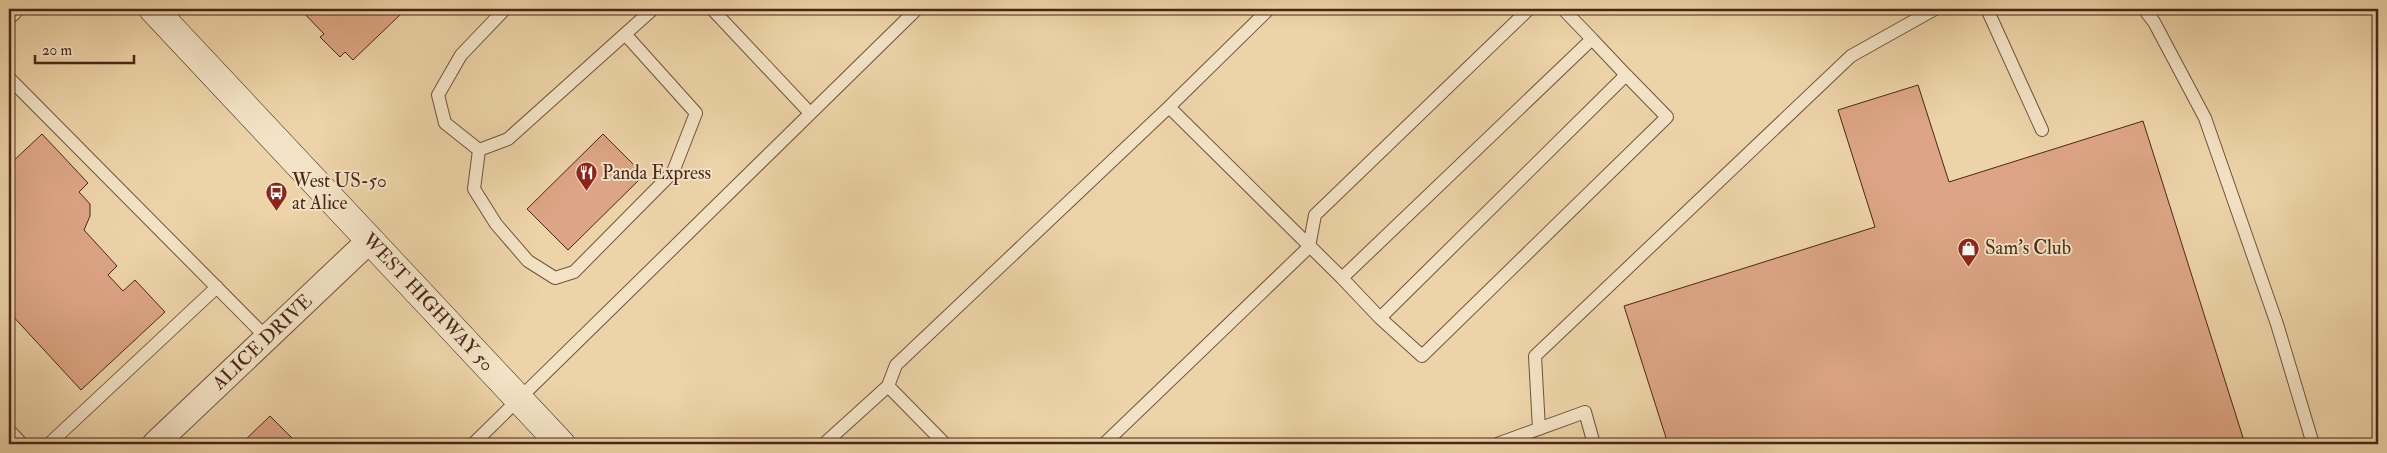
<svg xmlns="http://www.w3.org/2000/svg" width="2387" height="453" viewBox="0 0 2387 453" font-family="'IM FELL Double Pica',serif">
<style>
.building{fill:#dda585;stroke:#492618}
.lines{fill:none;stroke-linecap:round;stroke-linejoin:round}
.service-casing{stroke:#72523c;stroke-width:14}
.minor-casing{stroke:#72523c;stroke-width:27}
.secondary-casing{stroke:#492618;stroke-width:29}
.service{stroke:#f3e3c6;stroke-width:12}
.minor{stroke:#f3e3c6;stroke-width:25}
.secondary{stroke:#f3e3c6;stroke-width:28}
.labels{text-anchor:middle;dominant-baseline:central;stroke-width:4;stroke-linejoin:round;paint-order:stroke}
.poi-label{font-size:19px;fill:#492618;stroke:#f3e3c6;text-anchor:start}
.street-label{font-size:19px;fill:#492618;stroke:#f3e3c6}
</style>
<rect width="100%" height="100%" fill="#edd4a8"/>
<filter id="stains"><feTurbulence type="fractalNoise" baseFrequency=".004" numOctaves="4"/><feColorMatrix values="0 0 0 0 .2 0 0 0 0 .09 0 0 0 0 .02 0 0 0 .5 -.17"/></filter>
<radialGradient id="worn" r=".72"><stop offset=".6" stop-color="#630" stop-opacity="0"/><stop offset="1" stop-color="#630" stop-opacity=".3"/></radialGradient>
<path class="building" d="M300 9H400L403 12 353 60 345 52 340 57 320 37 324 34Z
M1918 85 1949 182 2143 121 2245 444H1668L1624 306 1875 227 1838 110Z
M42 134 88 183 79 192 90 204V216L84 230 117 266 108 275 123 291 135 280 165 312 81 390 9 312V165Z
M603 134 644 175 568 250 527 209Z
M270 416 298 444H241Z"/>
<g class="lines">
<defs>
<path id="service" d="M505 9 461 55 438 95 445 123 479 150 508 139 653 9
M712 9 809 112
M1269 9 1169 107 1342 278 1592 39 1563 9
M1987 9 2042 130
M2144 9 2154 22 2205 118 2277 324 2313 444
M9 78 267 338
M479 150 474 189 496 224 528 261 555 278 574 272 673 172 696 113 625 34
M1342 278 1380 318 1626 75 1592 39
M1380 318 1422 356 1667 117 1626 75
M888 386 945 444
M1539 429 1535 356 1851 56 1935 9
M9 430 22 444
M49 444 217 287
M473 444 917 9
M824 444 888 386 896 365 1169 107
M1104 444 1309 247 1315 215 1529 9
M1497 444 1585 412 1594 444"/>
<g id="minor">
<path d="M9 10 10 9"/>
<path id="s1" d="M155 444 370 240"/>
</g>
<g id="secondary">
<path id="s2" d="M153 9 561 444"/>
</g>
</defs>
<use href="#service" class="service-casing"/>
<use href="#minor" class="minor-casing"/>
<use href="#secondary" class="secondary-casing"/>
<use href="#service" class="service"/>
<use href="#minor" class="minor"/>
<use href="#secondary" class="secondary"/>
</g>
<defs>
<symbol id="restaurant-pin" viewBox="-11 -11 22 30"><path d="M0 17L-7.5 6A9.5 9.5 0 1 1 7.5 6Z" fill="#8f2418" stroke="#f3e3c6"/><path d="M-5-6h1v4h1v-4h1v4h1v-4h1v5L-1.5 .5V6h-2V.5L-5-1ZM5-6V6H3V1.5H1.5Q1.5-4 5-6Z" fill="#fff"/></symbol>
<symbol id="bus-pin" viewBox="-11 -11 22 30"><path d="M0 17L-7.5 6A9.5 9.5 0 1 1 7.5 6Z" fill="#8f2418" stroke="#f3e3c6"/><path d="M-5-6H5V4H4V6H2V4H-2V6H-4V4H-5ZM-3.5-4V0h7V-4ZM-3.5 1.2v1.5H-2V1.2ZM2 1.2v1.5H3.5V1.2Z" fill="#fff"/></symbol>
<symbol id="shop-pin" viewBox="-11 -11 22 30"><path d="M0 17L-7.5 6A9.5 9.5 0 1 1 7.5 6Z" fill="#8f2418" stroke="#f3e3c6"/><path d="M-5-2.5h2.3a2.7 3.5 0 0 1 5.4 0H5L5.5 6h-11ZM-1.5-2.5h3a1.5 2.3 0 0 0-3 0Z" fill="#fff"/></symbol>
</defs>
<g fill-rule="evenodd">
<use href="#restaurant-pin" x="574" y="160" width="25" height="34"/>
<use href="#bus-pin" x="264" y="180" width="25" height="34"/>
<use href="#shop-pin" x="1956" y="236" width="25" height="34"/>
</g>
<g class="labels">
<g class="poi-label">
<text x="602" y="173">Panda Express</text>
<text x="292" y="181">West US-50<tspan x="292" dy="22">at Alice</tspan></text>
<text x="1985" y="248">Sam's Club</text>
</g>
<g class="street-label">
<text stroke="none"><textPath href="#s2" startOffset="402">WEST HIGHWAY 50</textPath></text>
<text stroke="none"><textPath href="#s1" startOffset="148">ALICE DRIVE</textPath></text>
</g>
</g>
<rect width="2387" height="453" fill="none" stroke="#edd4a8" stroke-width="30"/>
<rect x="10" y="10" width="2367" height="433" fill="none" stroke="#492618" stroke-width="2.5"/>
<rect x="15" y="15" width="2357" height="423" fill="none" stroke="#492618"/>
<path d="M35 55v8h99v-8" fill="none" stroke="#492618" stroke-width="2.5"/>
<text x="42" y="55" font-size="15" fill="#492618" stroke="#f3e3c6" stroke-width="4" paint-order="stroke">20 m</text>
<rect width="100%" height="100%" filter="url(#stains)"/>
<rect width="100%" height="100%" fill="url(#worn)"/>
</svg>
